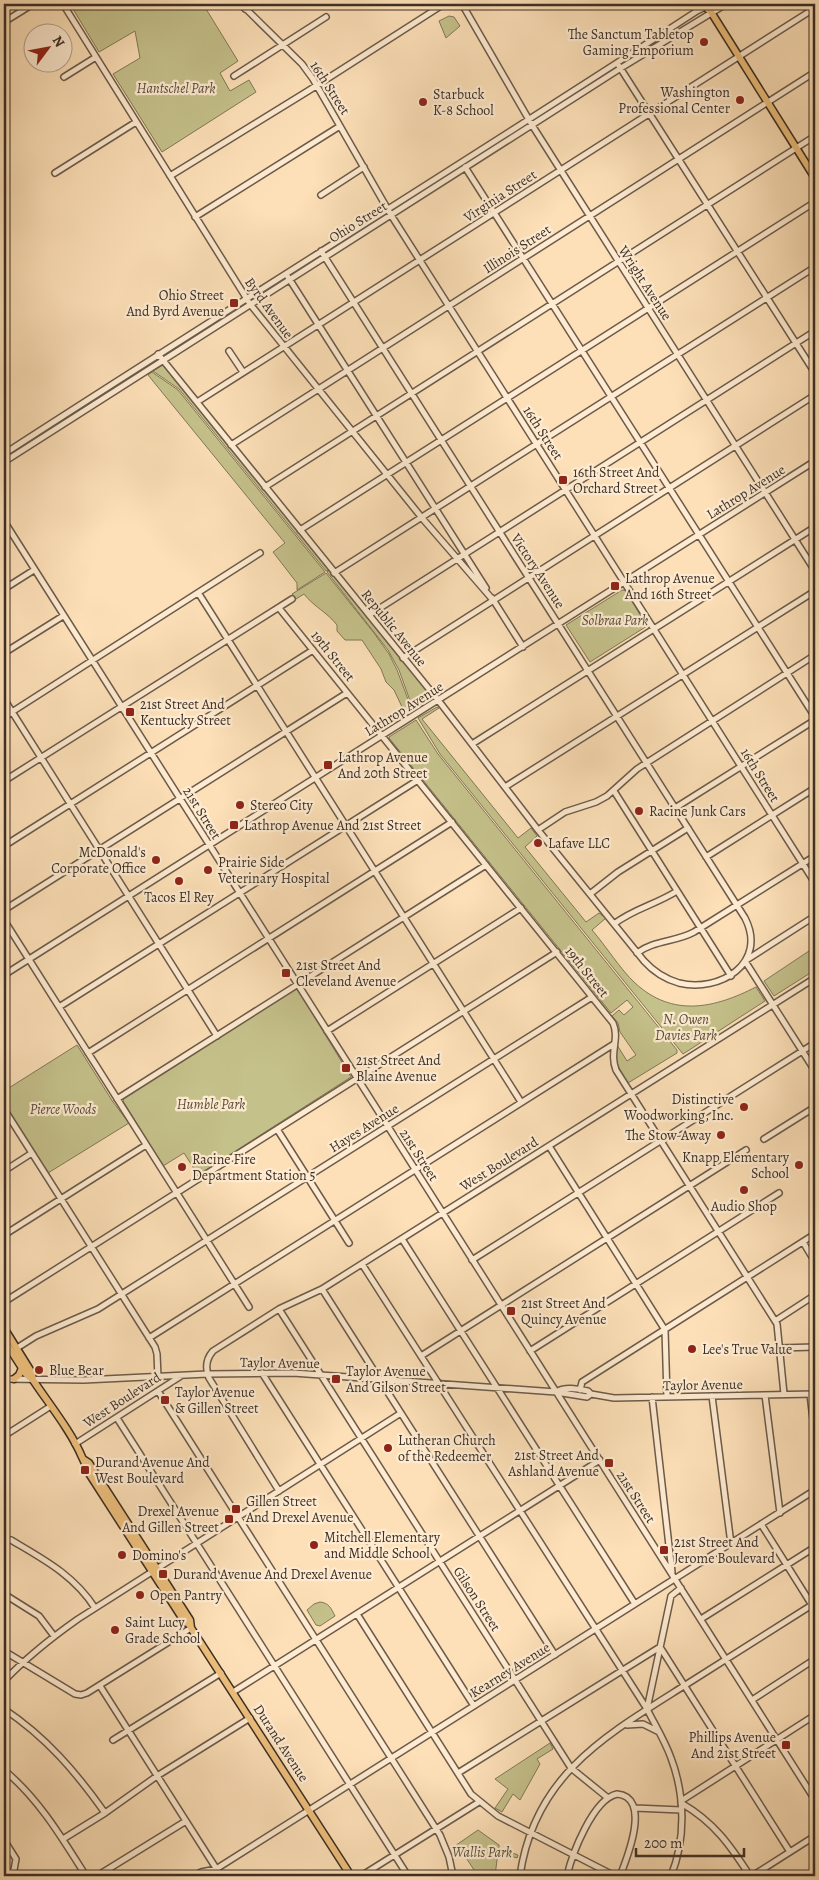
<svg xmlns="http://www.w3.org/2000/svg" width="819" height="1880" viewBox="0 0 819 1880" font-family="Alegreya,serif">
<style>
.green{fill:#c5c18b;stroke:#807858}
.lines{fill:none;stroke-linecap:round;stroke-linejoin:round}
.minor-casing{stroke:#6c5b4a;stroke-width:8}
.major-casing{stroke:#3c2f25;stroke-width:9}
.minor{stroke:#feebd1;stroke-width:5}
.major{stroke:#eec07c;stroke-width:6}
.poi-dot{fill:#8f2418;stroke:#feebd1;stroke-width:2}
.labels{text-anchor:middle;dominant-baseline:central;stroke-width:4.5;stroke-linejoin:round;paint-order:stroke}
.poi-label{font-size:14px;fill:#3c2f25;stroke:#feebd1;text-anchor:start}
.park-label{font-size:14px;font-style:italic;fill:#574c39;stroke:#feebd1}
.street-label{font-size:14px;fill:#3c2f25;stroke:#feebd1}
</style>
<rect width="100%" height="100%" fill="#fde0b8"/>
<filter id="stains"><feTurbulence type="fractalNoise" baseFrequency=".004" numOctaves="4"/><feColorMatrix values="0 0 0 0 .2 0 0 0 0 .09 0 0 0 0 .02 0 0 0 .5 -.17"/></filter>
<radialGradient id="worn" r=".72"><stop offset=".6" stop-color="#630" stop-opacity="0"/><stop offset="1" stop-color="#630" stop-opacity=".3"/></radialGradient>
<path class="green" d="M70 4H203L238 61 220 73 230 91 249 80 256 92 162 152 113 74 140 58 135 31 99 52Z
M449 16 454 17 460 26 446 38 439 21Z
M163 365 164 366 329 570 326 571 179 389 153 371Z
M152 372 178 390 325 572 297 590V583L273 552 285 543 148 375Z
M330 570 432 697 431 698 413 709 399 670 388 650 327 572Z
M326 573 374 633 389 654 397 670 412 710 401 716 398 712 403 709 394 690 386 682 381 669 362 640H345L337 631V625C327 612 314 607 304 594L296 599 292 594Z
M622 590H625L647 626 590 662 566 625Z
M437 707 439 708 422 719 518 838 531 828 537 836 525 847 586 922 599 913 606 918 592 930C606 946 620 969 635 983 673 1018 715 1008 756 987L765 1001 683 1054 440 754 418 718Z
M416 720 438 754 677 1050V1053L628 1083C620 1071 613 1060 617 1045L627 1061 636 1055 620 1032 618 1023 612 1016 619 1010 624 1015 633 1007 627 1000 611 1013 389 738V737Z
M815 947V970L774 996 764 981Z
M295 989 298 990 351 1077 198 1175 184 1153 163 1166 123 1101 124 1098Z
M77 1045 113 1102 129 1123 48 1173 8 1109 4 1100V1091Z
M320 1602C329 1603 331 1608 335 1616L320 1626 316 1625 307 1610 314 1604Z
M550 1743 553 1749 537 1759 540 1764 520 1800 513 1794 502 1812 495 1808 508 1789 495 1779Z
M478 1830 499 1845V1848L518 1855 517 1858 498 1852 495 1876H478L461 1850 454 1854 452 1848Z"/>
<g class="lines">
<defs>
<path id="minor" d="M63 4 250 304 422 518 493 600
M241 4 302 64 313 79 391 215 815 883
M462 4 532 125 815 571
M245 9 253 4
M4 22 33 4
M619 66 815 373
M234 76 326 17
M64 77 96 57
M465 167 815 717
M55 173 136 122
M170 176 308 91 444 4
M321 195 364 167
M195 217 340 126
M288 277 486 588
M229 351 243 372
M158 354 438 700 538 830 644 961C653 971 665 979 679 983 720 993 768 963 745 918L321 251
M197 402 815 8
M231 445 815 72
M4 454C234 305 467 161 697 11L711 4
M4 462 621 68 726 4
M265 487 815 136
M4 521 815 1800
M300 530 815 202
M334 573 815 267
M4 589 34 570
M199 594 521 1102
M492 598 523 647
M279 608 613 1023C620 1039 609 1052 616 1070L777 1324 784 1394
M369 615 815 331
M4 653 63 616
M403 658 815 395
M4 699 217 1036
M4 717 260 553
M472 744 815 527
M4 781 292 599
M505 787 815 591
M614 791 731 976
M675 808 815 720
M538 830 565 812 596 802 607 796 637 769 815 655
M4 846 313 650
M706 857 815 788
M590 894 618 872 688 828
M4 910 347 693
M815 916 745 961 815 1071
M4 920 249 1307
M614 924C633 909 657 904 677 891
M637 953C654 940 676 942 694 932L815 856
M4 975 815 461
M59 1007 418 780
M327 1031 521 908
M88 1053 452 822
M117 1099 486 865
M4 1109 155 1347 157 1354 158 1377
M277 1129 349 1243
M764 1139 815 1107
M549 1146 665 1330 667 1397
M4 1171 32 1153
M4 1235 146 1145
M402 1239 635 1604
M803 1242 815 1262
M472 1260 815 1043
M362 1264 647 1709C655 1725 665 1741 671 1758 685 1795 686 1839 671 1876
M322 1289 555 1655
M4 1302 557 952
M279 1309 571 1768 608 1798
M775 1321 815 1295
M149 1338 614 1044
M17 1348 36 1336 98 1309 592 997
M779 1348 815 1347
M530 1351 779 1193
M421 1356 746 1150
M262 1373 474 1706
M4 1379 84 1380 207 1374 293 1373 556 1392 587 1397 591 1394 614 1398 815 1394
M580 1390 582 1382 815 1234
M158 1391 440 1835 449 1857 453 1876
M556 1392C565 1386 578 1389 588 1391L591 1394
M810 1394 815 1437
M765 1395 780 1513
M712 1396 731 1544
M652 1397 672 1572
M117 1418 408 1876
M4 1436 51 1406
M75 1444 181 1376
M279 1491 209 1378C205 1368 206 1359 213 1351L279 1309 322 1289 815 978
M761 1524 815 1610
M4 1538 11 1540C43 1559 74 1575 95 1608
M4 1594 39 1616 54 1636
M357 1614 471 1794 498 1816 615 1876
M701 1619 815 1547
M4 1651 75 1694 81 1695 87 1693 191 1628
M4 1681C27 1657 51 1638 78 1619L401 1413
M100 1686 221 1876
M233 1692 600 1460
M752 1700 815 1659
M4 1709C46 1737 76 1772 105 1813
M647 1709 671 1596 681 1588
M627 1725 643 1724 659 1732
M113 1740 221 1673
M4 1770C39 1799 62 1838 86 1876
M458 1773 660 1647 790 1852
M681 1801 815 1715
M681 1803C714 1822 730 1845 750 1876
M635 1808 681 1810
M63 1839 105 1813 157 1776 250 1718
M4 1840 16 1859 14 1870 5 1876
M97 1876 186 1821
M193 1876 201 1872 216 1869
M205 1876 815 1490
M361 1876 479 1802
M520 1876C534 1774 608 1734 687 1684 730 1657 773 1630 815 1603
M567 1876C572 1854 593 1799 617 1794 652 1797 627 1858 620 1876
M752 1876 815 1836"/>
<path id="major" d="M702 4 711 12 815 178
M4 1328 32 1373 33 1380C49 1404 71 1431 82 1457 85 1463 87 1469 90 1475L184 1621 190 1625
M4 1340 26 1374 33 1380
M14 1379 19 1375 22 1368
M83 1459 89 1463 190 1620 191 1628 351 1876
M808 1876 815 1872"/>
</defs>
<use href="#minor" class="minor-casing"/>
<use href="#major" class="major-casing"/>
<use href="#minor" class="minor"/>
<use href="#major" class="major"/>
</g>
<g class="poi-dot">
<circle cx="704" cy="42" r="5"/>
<circle cx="740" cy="100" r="5"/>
<circle cx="423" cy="102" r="5"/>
<rect x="229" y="298" width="10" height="10" rx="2.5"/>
<rect x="558" y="475" width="10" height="10" rx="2.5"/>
<rect x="610" y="581" width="10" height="10" rx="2.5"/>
<rect x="125" y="707" width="10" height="10" rx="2.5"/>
<rect x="323" y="760" width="10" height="10" rx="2.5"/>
<circle cx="240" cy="805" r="5"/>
<circle cx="639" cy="811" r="5"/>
<rect x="229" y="820" width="10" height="10" rx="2.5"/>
<circle cx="538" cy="843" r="5"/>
<circle cx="156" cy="860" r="5"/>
<circle cx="208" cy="870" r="5"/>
<circle cx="179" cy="881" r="5"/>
<rect x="281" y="968" width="10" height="10" rx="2.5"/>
<rect x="341" y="1063" width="10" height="10" rx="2.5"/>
<circle cx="744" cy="1107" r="5"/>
<circle cx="721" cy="1135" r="5"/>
<circle cx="799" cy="1165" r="5"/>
<circle cx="182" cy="1167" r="5"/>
<circle cx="744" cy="1190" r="5"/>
<rect x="506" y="1306" width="10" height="10" rx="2.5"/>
<circle cx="692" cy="1349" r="5"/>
<circle cx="39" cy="1370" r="5"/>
<rect x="331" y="1374" width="10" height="10" rx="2.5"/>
<rect x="160" y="1395" width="10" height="10" rx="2.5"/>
<circle cx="388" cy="1448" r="5"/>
<rect x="604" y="1458" width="10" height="10" rx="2.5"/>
<rect x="80" y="1465" width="10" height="10" rx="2.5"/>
<rect x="231" y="1504" width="10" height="10" rx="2.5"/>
<rect x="224" y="1514" width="10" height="10" rx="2.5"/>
<circle cx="314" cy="1545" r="5"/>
<rect x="659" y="1545" width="10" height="10" rx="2.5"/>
<circle cx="122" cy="1555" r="5"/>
<rect x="158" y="1569" width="10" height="10" rx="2.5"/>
<circle cx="140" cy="1595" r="5"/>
<circle cx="115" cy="1630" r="5"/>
<rect x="781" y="1740" width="10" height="10" rx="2.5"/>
</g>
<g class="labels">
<g class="poi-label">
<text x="694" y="34" text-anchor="end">The Sanctum Tabletop<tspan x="694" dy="16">Gaming Emporium</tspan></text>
<text x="730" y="92" text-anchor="end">Washington<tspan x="730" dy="16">Professional Center</tspan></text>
<text x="433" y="94">Starbuck<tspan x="433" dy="16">K-8 School</tspan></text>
<text x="224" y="295" text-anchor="end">Ohio Street<tspan x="224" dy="16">And Byrd Avenue</tspan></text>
<text x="573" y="472">16th Street And<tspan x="573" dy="16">Orchard Street</tspan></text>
<text x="625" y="578">Lathrop Avenue<tspan x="625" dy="16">And 16th Street</tspan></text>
<text x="140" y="704">21st Street And<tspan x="140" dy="16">Kentucky Street</tspan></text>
<text x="338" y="757">Lathrop Avenue<tspan x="338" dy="16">And 20th Street</tspan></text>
<text x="250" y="805">Stereo City</text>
<text x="649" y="811">Racine Junk Cars</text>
<text x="244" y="825">Lathrop Avenue And 21st Street</text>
<text x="548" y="843">Lafave LLC</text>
<text x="146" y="852" text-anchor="end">McDonald's<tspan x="146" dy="16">Corporate Office</tspan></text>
<text x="218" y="862">Prairie Side<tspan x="218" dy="16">Veterinary Hospital</tspan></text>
<text x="179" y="897" text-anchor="middle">Tacos El Rey</text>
<text x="296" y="965">21st Street And<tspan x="296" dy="16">Cleveland Avenue</tspan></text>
<text x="356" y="1060">21st Street And<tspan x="356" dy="16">Blaine Avenue</tspan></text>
<text x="734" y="1099" text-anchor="end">Distinctive<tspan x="734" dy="16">Woodworking, Inc.</tspan></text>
<text x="711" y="1135" text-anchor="end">The Stow-Away</text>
<text x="789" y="1157" text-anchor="end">Knapp Elementary<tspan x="789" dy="16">School</tspan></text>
<text x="192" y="1159">Racine Fire<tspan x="192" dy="16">Department Station 5</tspan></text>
<text x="744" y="1206" text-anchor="middle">Audio Shop</text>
<text x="521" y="1303">21st Street And<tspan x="521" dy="16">Quincy Avenue</tspan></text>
<text x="702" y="1349">Lee's True Value</text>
<text x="49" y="1370">Blue Bear</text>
<text x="346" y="1371">Taylor Avenue<tspan x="346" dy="16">And Gilson Street</tspan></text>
<text x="175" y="1392">Taylor Avenue<tspan x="175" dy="16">&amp; Gillen Street</tspan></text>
<text x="398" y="1440">Lutheran Church<tspan x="398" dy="16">of the Redeemer</tspan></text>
<text x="599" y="1455" text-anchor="end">21st Street And<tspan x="599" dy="16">Ashland Avenue</tspan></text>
<text x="95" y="1462">Durand Avenue And<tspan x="95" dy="16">West Boulevard</tspan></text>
<text x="246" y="1501">Gillen Street<tspan x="246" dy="16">And Drexel Avenue</tspan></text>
<text x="219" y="1511" text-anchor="end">Drexel Avenue<tspan x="219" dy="16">And Gillen Street</tspan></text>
<text x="324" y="1537">Mitchell Elementary<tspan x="324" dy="16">and Middle School</tspan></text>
<text x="674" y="1542">21st Street And<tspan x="674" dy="16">Jerome Boulevard</tspan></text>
<text x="132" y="1555">Domino's</text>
<text x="173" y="1574">Durand Avenue And Drexel Avenue</text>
<text x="150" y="1595">Open Pantry</text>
<text x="125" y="1622">Saint Lucy<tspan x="125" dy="16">Grade School</tspan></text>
<text x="776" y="1737" text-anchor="end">Phillips Avenue<tspan x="776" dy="16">And 21st Street</tspan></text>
</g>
<g class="park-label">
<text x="176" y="88">Hantschel Park</text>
<text x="615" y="620">Solbraa Park</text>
<text x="686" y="1019">N. Owen<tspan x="686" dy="16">Davies Park</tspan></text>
<text x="211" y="1104">Humble Park</text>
<text x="63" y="1109">Pierce Woods</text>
<text x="482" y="1852">Wallis Park</text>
</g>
<g class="street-label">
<text transform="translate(330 88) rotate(57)">16th Street</text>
<text transform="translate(500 196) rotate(-33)">Virginia Street</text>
<text transform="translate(358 222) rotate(-32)">Ohio Street</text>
<text transform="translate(517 249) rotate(-33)">Illinois Street</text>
<text transform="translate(645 283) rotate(57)">Wright Avenue</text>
<text transform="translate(269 308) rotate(54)">Byrd Avenue</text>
<text transform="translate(543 433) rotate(57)">16th Street</text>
<text transform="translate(746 492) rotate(-32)">Lathrop Avenue</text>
<text transform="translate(538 571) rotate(57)">Victory Avenue</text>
<text transform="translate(394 628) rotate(51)">Republic Avenue</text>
<text transform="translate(333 656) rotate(51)">19th Street</text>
<text transform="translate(404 709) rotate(-32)">Lathrop Avenue</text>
<text transform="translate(760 775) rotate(58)">16th Street</text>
<text transform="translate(202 813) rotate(58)">21st Street</text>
<text transform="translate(587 972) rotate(51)">19th Street</text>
<text transform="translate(364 1128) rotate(-32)">Hayes Avenue</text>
<text transform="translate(419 1155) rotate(57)">21st Street</text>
<text transform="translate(499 1164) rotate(-32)">West Boulevard</text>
<text transform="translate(280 1363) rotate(1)">Taylor Avenue</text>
<text transform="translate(703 1385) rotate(-1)">Taylor Avenue</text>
<text transform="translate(122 1400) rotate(-33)">West Boulevard</text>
<text transform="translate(636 1497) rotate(57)">21st Street</text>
<text transform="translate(477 1599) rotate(57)">Gilson Street</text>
<text transform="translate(510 1670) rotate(-32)">Kearney Avenue</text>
<text transform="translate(281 1743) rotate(57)">Durand Avenue</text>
</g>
</g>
<rect width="819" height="1880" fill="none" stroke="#fde0b8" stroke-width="20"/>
<rect x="5" y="5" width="809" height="1870" fill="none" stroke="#3c2f25" stroke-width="2.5"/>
<rect x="10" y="10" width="799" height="1860" fill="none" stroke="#3c2f25"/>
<g transform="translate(48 48) rotate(58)"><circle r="24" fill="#feebd1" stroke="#b0a08c"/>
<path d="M0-4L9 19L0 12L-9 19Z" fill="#8f2418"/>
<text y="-8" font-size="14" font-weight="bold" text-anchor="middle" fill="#3c2f25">N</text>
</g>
<path d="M636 1848v8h108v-8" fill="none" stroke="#3c2f25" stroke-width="2.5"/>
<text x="644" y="1848" font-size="15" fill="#3c2f25" stroke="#feebd1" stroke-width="4" paint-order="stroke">200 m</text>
<rect width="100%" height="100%" filter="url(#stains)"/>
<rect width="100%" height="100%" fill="url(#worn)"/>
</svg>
